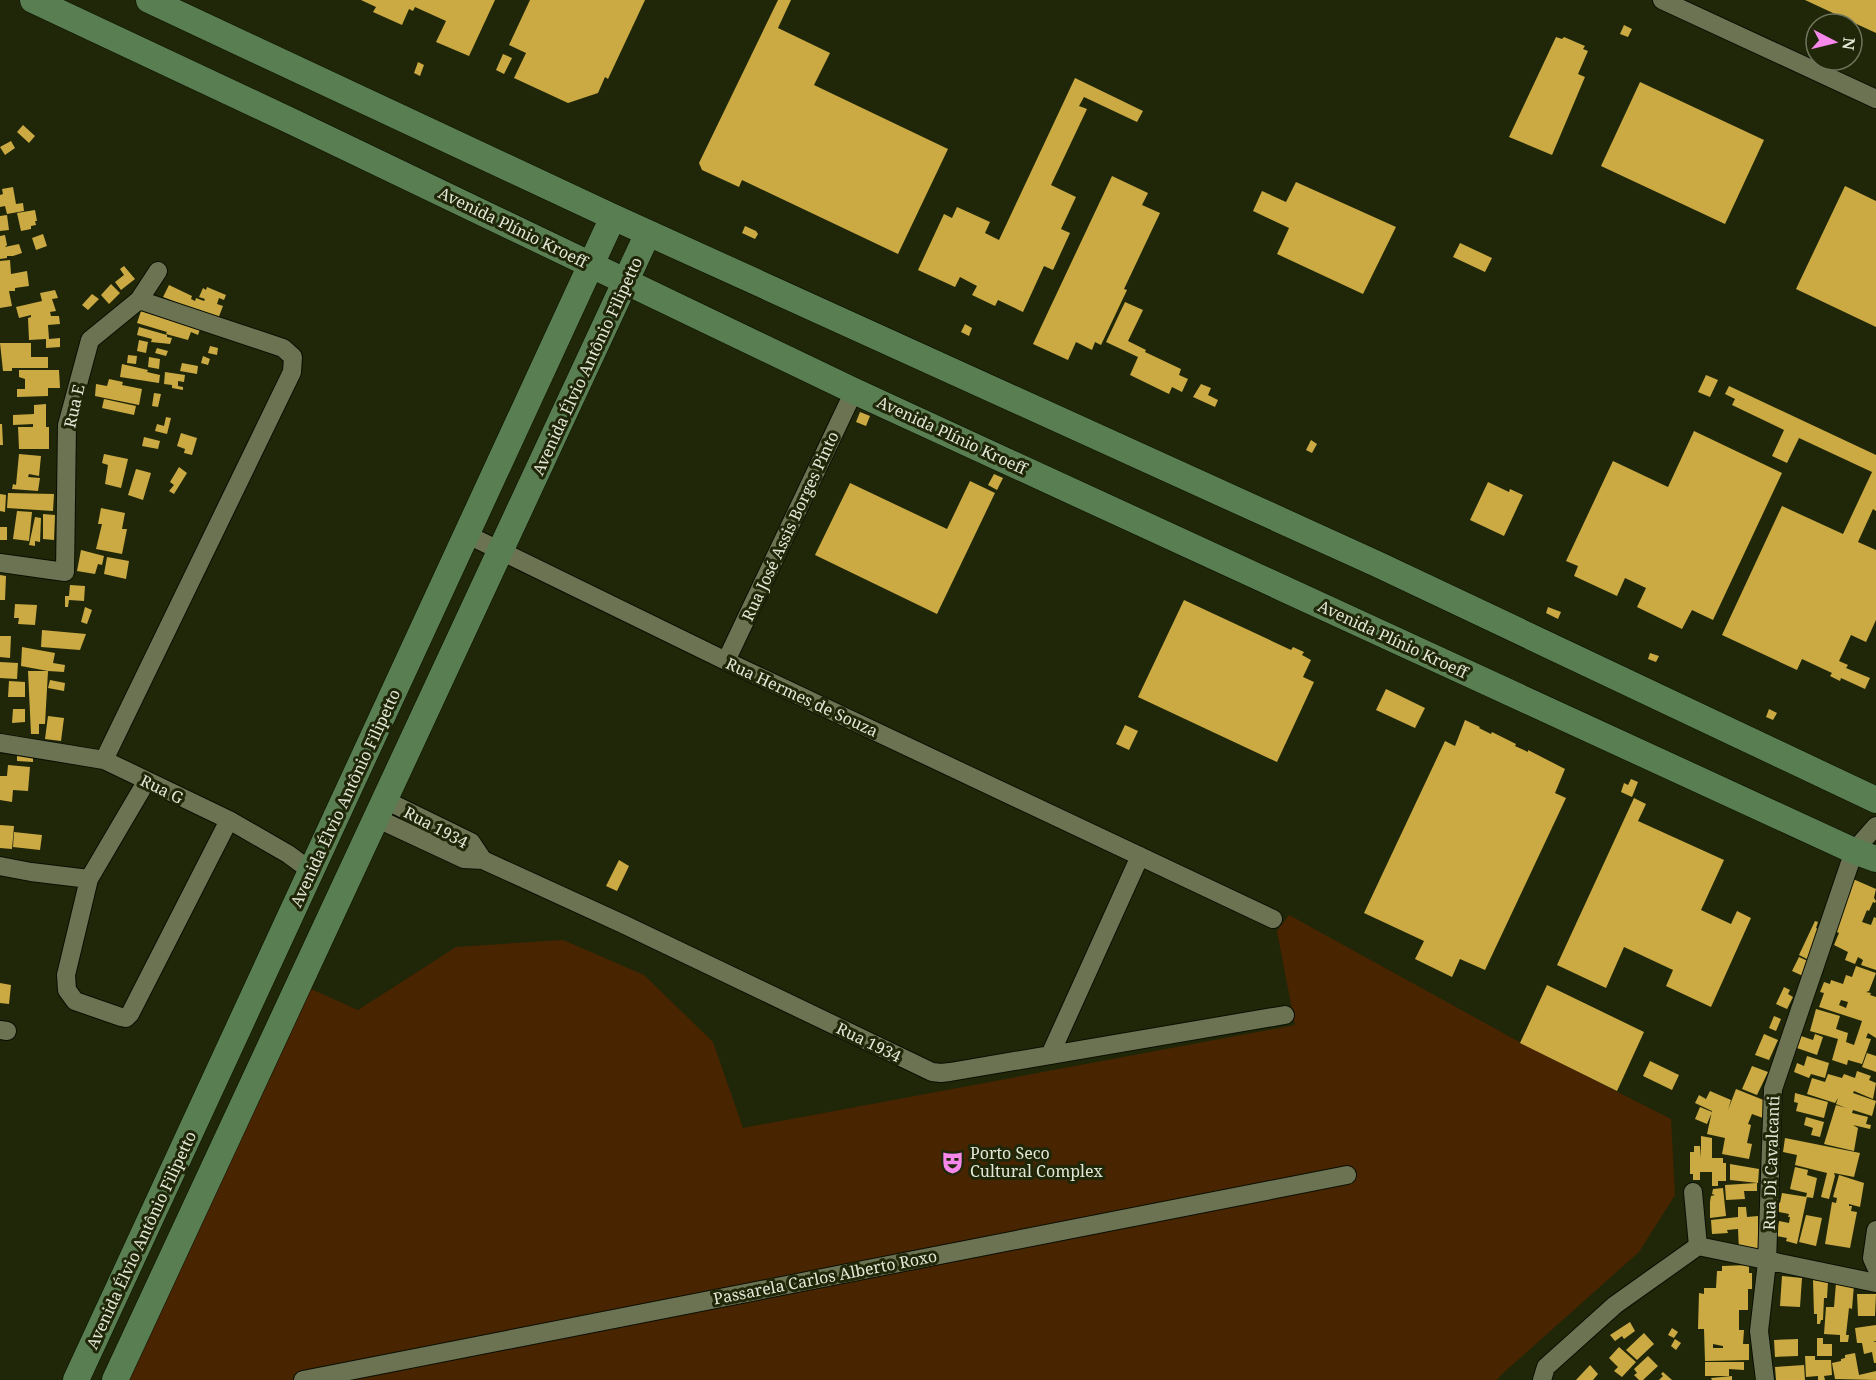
<svg xmlns="http://www.w3.org/2000/svg" width="1876" height="1380" viewBox="0 0 1876 1380" font-family="'Noto Serif',serif">
<style>
.green{fill:#482400}
.building{fill:#cbaa44;fill-rule:evenodd}
.lines{fill:none;stroke-linecap:round;stroke-linejoin:round}
.minor-casing{stroke:#0a0f00;stroke-width:20}
.secondary-casing{stroke:#0a0f00;stroke-width:27}
.minor{stroke:#6b7353;stroke-width:18}
.secondary{stroke:#597e52;stroke-width:26}
.labels{text-anchor:middle;dominant-baseline:central;stroke-width:6;stroke-linejoin:round;paint-order:stroke}
.street-label{font-size:16px;fill:#e3e8d6;stroke:#202709}
.poi-label{font-size:16px;fill:#e3e8d6;stroke:#202709;text-anchor:start}
</style>
<rect width="100%" height="100%" fill="#202709"/>
<path class="green" d="M1289 915 1523 1044 1671 1119 1675 1195 1639 1252 1502 1374 1497 1380H127L311 989 358 1010 456 947 563 940 644 975 713 1042 743 1128 1295 1025 1277 931Z"/>
<path class="building" d="M361 0H495L469 56 436 42 446 21 415 7 413 11 409 9 402 25 373 12 376 7Z
M530 0H645L608 79 605 77 598 93 568 103 514 78 526 53 509 45Z
M778 0H791L778 28 830 53 814 85 948 149 898 254 742 180 739 187 702 170 699 163Z
M1805 0H1876V33Z
M1624 25 1632 29 1628 37 1620 34Z
M1556 37 1562 39 1564 37 1585 46 1583 49 1588 51 1578 74 1585 77 1552 155 1509 137Z
M503 54 512 58 504 74 496 70Z
M418 62 424 65 420 76 414 73Z
M1075 78 1143 111 1137 122 1084 97 1079 106 1087 109 1051 185 1076 197 1061 229 1070 233 1053 270 1044 266 1023 312 998 300 995 306 972 295 977 286 960 277 955 287 918 270 944 214 952 218 957 207 990 222 985 233 999 240Z
M1640 82 1764 140 1725 224 1601 166Z
M23 125 35 136 29 143 17 132Z
M11 141 15 148 5 155 0 147Z
M1112 176 1148 193 1142 205 1160 213 1124 289 1127 290 1101 345 1095 342 1092 350 1076 342 1068 360 1033 344Z
M1296 182 1396 227 1363 294 1277 254 1289 228 1253 211 1262 191 1286 202Z
M1845 186 1876 201V327L1796 289Z
M13 187 16 204 23 203 24 211 7 214 5 206 0 207V195L3 194 2 189Z
M35 210 37 221H35L36 225 31 226V229L21 231 17 213Z
M7 215 9 230 0 231V216Z
M745 226 756 231 758 234 755 239 742 233Z
M43 234 47 246 36 250 32 238Z
M5 235 7 245 5 247 19 244 22 253 13 256H7V258L0 259V236Z
M1460 243 1492 258 1485 272 1453 257Z
M10 260 11 274 27 271 29 286 15 288V291H9L12 306 0 308V261Z
M124 266 135 279 121 290 115 282 124 275 120 269Z
M111 284 120 293 109 304 101 295Z
M169 285 192 296 191 299 195 301 196 298 204 301 205 299 199 297 203 288 206 290 207 287 226 295 224 300 219 298 217 304 223 306 218 319 163 297Z
M55 290 58 298 52 299 56 311 50 312 51 316H59L60 324 48 325 49 339 60 338V347L46 348V339L29 340 28 318 31 317V315L19 318 16 307 42 301 40 293Z
M92 294 99 299 88 310 82 305Z
M1125 302 1143 310 1128 341 1146 350 1145 352 1181 369 1179 375 1188 379 1182 392 1172 387 1169 394 1130 375 1138 357 1106 342Z
M141 311 180 323 200 329 198 335 191 332 188 340 166 334 167 332 137 323Z
M965 324 972 328 969 336 961 332Z
M139 327 167 335V337L172 338 170 344 151 342 152 339 137 335Z
M139 340 148 342 146 353 137 351Z
M0 343H31V357H48V368H12V371H3Z
M210 346 218 348 217 355 208 353Z
M157 348 168 351 166 356 155 353Z
M128 355 137 356 136 364 127 363Z
M203 356 210 359 208 365 201 363Z
M149 357 160 359 159 369 148 367Z
M182 363 198 366 197 374 180 371Z
M122 364 148 370 147 372 160 375 159 383 120 377Z
M19 370H59L60 388H48V396L17 397V389H25V379L19 377Z
M165 372 185 375 184 382 178 381V386L183 387V390L172 388V385L164 384Z
M1706 375 1718 380 1710 397 1698 392Z
M109 379 123 382 122 385 142 389 139 405 95 396 96 384 107 386Z
M1201 384 1211 388 1208 395 1218 400 1215 407 1193 397Z
M1729 386 1876 455V511L1873 509 1858 542 1876 550V620L1866 642 1851 635 1839 661 1848 665 1846 668 1870 678 1865 689 1841 678 1840 681 1830 676 1832 673 1802 659 1797 670 1722 635 1782 506 1843 534 1872 472 1799 438 1787 463 1772 456 1784 430 1732 405 1735 399 1725 394Z
M154 393 161 394 158 407 152 406Z
M104 399 136 406 134 415 102 408Z
M46 404V427H49V449H19L18 427H33V424L13 425V415L34 414V405Z
M860 412 870 416 866 426 856 422Z
M166 417 171 418 167 434 155 431 157 424 164 426Z
M0 424H2L3 445H0Z
M1694 431 1782 473 1713 620 1692 610 1682 629 1637 607 1646 588 1625 578 1617 596 1574 576 1578 566 1566 561 1613 461 1668 487Z
M181 433 197 438 192 455 184 453 185 449 177 446Z
M144 437 160 441 158 449 142 446Z
M1311 440 1317 444 1312 453 1306 450Z
M19 454 41 456 39 476 29 474 28 477 40 478 38 491 12 489 13 484 16 485Z
M104 454 128 459 121 488 105 484 108 465 102 463Z
M179 467 187 473 174 494 169 491 174 485 170 482Z
M136 469 151 473 143 500 128 495Z
M994 474 1003 478 997 490 988 485Z
M970 481 995 493 937 614 815 555 850 483 947 529Z
M1488 482 1509 492 1510 489 1523 495 1504 536 1470 520Z
M8 493 54 494 53 511 7 508Z
M0 494 6 495 5 512 0 511Z
M101 508 125 513 122 529H127L122 554 96 549 102 524H98Z
M17 511 32 512 29 541 13 539Z
M43 514 55 515 54 540 43 539Z
M35 517 41 518 40 542 35 541V546L29 545Z
M0 527H7V540H0Z
M81 550 104 556 102 565 98 564 95 574 77 571Z
M107 557 129 561 126 579 104 574Z
M0 575 6 576 5 600H0Z
M70 585 85 586 84 601 69 600 68 607H65V596H69Z
M1184 600 1291 650 1293 647 1304 652 1302 655 1311 660 1303 677 1314 682 1277 762 1138 697Z
M15 604 37 605 35 625 18 624 19 618H14Z
M85 607 92 610 87 624 81 622Z
M1548 607 1561 612 1558 619 1546 613Z
M42 630 86 634 80 650 41 647Z
M0 636H11L10 658 0 657Z
M22 647 55 653 53 663 65 665 64 672 48 671 45 724H39V734H31L28 671H48L21 666Z
M1650 653 1659 656 1656 662 1648 659Z
M0 662 18 663 17 679 0 678Z
M50 680 65 683 64 691 48 688Z
M9 681 25 682V697H8Z
M1386 689 1425 708 1415 728 1376 710Z
M13 709H25V722L12 723Z
M1769 709 1777 713 1773 720 1766 717Z
M48 716 64 718 61 741 45 739Z
M1465 720 1480 727 1479 728 1491 734 1492 732 1516 744 1515 746 1528 752V750L1565 769 1555 793 1566 798 1485 970 1460 959 1452 977 1415 959 1424 941 1364 913 1445 741 1455 746Z
M1125 725 1138 731 1129 750 1116 744Z
M17 751 33 752V762L17 761Z
M8 765 30 767 28 791 13 790 12 802 0 800V776H7Z
M1631 779 1638 782 1632 797 1621 792 1624 783 1628 785Z
M1634 798 1646 804 1638 821 1724 860 1701 910 1731 924 1737 911 1751 918 1711 1007 1666 986 1673 970 1624 947 1606 988 1557 965Z
M0 825 14 826 12 849 0 848Z
M14 832 42 835 40 850 13 847Z
M619 860 629 866 617 891 606 886Z
M1853 879 1876 889 1874 898 1876 901 1875 903 1873 902 1869 911 1867 910 1862 922 1871 925 1874 917 1876 918V970L1861 965 1863 960 1858 957 1855 964 1845 960 1848 952 1834 945 1839 933 1835 931Z
M1815 921 1818 922 1816 928 1822 931 1809 960 1799 955Z
M1799 957 1810 962 1803 976 1792 971Z
M1856 966 1876 973 1869 991 1866 992 1871 993 1870 995 1876 997V1038L1868 1033 1866 1038 1871 1039 1862 1064 1848 1060 1847 1065 1832 1060 1838 1039 1810 1031 1816 1009 1840 1016 1836 1029 1848 1033 1846 1042 1854 1045 1862 1021 1819 1007 1824 993 1820 992 1824 982 1830 984 1831 980 1843 984 1846 975 1852 977ZM1841 1000 1848 1002 1846 1008 1839 1005Z
M0 983 11 985 9 1004 0 1003Z
M1547 985 1644 1032 1617 1091 1520 1043Z
M1784 987 1790 990 1788 994 1793 997 1787 1009 1776 1004Z
M1774 1016 1781 1019 1776 1031 1769 1028Z
M1764 1034 1778 1040 1769 1060 1755 1055Z
M1815 1034 1823 1037 1817 1055 1794 1047 1798 1035 1813 1040Z
M1867 1053 1876 1056V1072L1862 1067Z
M1807 1056 1829 1063 1825 1078 1811 1074 1809 1078 1794 1072 1797 1063 1804 1066Z
M1650 1061 1679 1075 1672 1090 1643 1076Z
M1752 1066 1768 1072 1757 1095 1742 1089Z
M1857 1071 1871 1076 1869 1080 1876 1083 1873 1099 1854 1091 1853 1093 1876 1101 1872 1116 1853 1110 1852 1113 1868 1117 1866 1124 1871 1125 1870 1129 1853 1125 1858 1128 1854 1151 1824 1144 1836 1105 1846 1108 1836 1104 1838 1098 1835 1103 1807 1094 1812 1078 1825 1082 1828 1074 1842 1078 1844 1074 1855 1078Z
M1736 1089 1766 1101 1763 1118 1752 1114 1748 1124 1751 1125 1747 1143 1752 1144 1749 1159 1722 1154 1725 1138 1707 1134 1712 1111 1695 1103 1699 1095 1706 1099 1710 1091 1731 1100 1728 1110Z
M1795 1093 1828 1102 1824 1118 1796 1111 1798 1103 1794 1102Z
M1700 1107 1712 1112 1707 1124 1695 1119Z
M1806 1117 1824 1122 1820 1137 1811 1135 1813 1128 1804 1125Z
M1701 1136 1712 1138V1158H1723V1163H1726V1181H1718V1186H1712V1172H1700V1180H1693V1174H1690V1152H1694V1146H1700L1701 1158Z
M1785 1138 1860 1153 1854 1177 1834 1173 1835 1176 1829 1199 1821 1197 1827 1173 1795 1165 1797 1155 1783 1152Z
M1730 1164 1759 1169 1758 1183 1730 1180Z
M1795 1167 1808 1170 1807 1175 1817 1178 1813 1198 1806 1197 1807 1193 1790 1189Z
M1839 1175 1864 1183 1860 1207 1849 1204V1206H1852L1851 1211 1857 1212 1850 1248 1825 1244 1832 1202 1836 1203 1837 1198 1833 1197Z
M1757 1183V1191H1744L1745 1199 1726 1200 1725 1185Z
M1723 1188 1726 1216 1710 1218V1202L1711 1196 1715 1195 1712 1194 1713 1189Z
M1782 1193 1807 1197 1797 1244 1786 1241 1787 1238 1776 1236 1779 1221 1789 1223 1790 1217H1788L1789 1214 1775 1211 1777 1202 1780 1203Z
M1738 1207H1746L1747 1217 1758 1216V1251H1739L1738 1229 1727 1230 1728 1233 1712 1234 1711 1220 1738 1217Z
M1806 1215 1822 1218 1816 1246 1799 1242Z
M1749 1265V1273H1752V1289H1748V1310H1739V1330H1744L1743 1344H1749V1360L1705 1361 1704 1329H1698L1699 1293 1704 1294V1288H1716L1717 1271H1722V1266ZM1713 1344 1723 1346V1348H1713Z
M1782 1276 1802 1278 1800 1307 1780 1306Z
M1813 1280 1828 1282 1827 1298H1824L1823 1320H1821L1820 1324H1817V1314H1814Z
M1836 1283 1854 1285 1852 1309 1849 1308 1846 1335H1849L1848 1342H1840V1335L1824 1334 1826 1307H1834Z
M1857 1294H1876L1875 1316H1858Z
M1630 1322 1635 1331 1624 1339 1622 1336 1615 1341 1610 1335Z
M1876 1325V1341L1873 1342H1876V1363H1874L1872 1352 1864 1354 1862 1343H1857L1855 1328Z
M1672 1328 1678 1332 1674 1338 1668 1335Z
M1644 1333 1654 1344 1637 1360 1626 1350Z
M1817 1338H1823V1344H1832V1356H1817Z
M1675 1339 1681 1343 1676 1350 1671 1346Z
M1798 1339V1356L1775 1357 1774 1340Z
M1619 1347 1636 1362 1622 1377 1614 1371 1618 1367 1609 1358Z
M1855 1353 1859 1375 1876 1371V1380L1835 1379 1832 1363 1841 1361V1359L1845 1358V1355Z
M1648 1356 1658 1366 1643 1380H1639L1634 1375 1637 1373 1634 1369Z
M1805 1356H1815V1360H1831L1832 1375 1824 1376 1825 1380H1818V1376L1806 1377Z
M1705 1362H1744V1370L1729 1369V1376H1705Z
M1590 1365 1598 1374 1593 1380H1576Z
M1804 1365 1805 1380H1776L1775 1367Z
M1663 1372 1672 1380H1659L1663 1376 1661 1374Z
M1732 1376V1380H1712L1711 1378Z"/>
<g class="lines">
<defs>
<path id="minor" d="M1662 0 1876 99
M466 534 726 661 1273 919
M0 563 65 572 67 425 90 340 139 300 158 271
M726 661 854 391
M0 743 104 760 229 820 288 854 311 871
M104 760 292 372 293 357 283 348 139 300
M146 782 89 879 66 975 67 990 75 1001 121 1017 126 1018 130 1014 229 820
M385 800 471 842 483 860
M376 818 464 859 483 860 623 924 932 1072 941 1073 950 1072 1285 1015
M0 866 31 872 89 879
M0 1030 7 1031
M1050 1055 1140 856
M1693 1192 1698 1246
M1876 1230 1872 1258 1876 1267
M1698 1246 1876 1283
M303 1380 1347 1175
M1542 1380 1546 1367 1615 1305 1698 1246
M1765 1380 1759 1331 1767 1262 1773 1089 1854 851 1876 826"/>
<path id="secondary" d="M33 0 293 122 854 391 1854 851 1876 859
M149 0 613 217 1377 564 1876 800
M76 1380 613 217
M115 1380 648 233"/>
</defs>
<use href="#minor" class="minor-casing"/>
<use href="#secondary" class="secondary-casing"/>
<use href="#minor" class="minor"/>
<use href="#secondary" class="secondary"/>
</g>
<defs>
<symbol id="theatre-bare" viewBox="-9 -9 18 18"><path d="M-5-5.5Q0-4 5-5.5V0Q5 5 0 6Q-5 5-5 0ZM-3.3-2.5H-1v1.5H-3.3ZM1-2.5H3.3v1.5H1ZM-2.8 1Q0 5.5 2.8 1Z" fill="#f788eb" stroke="#202709" stroke-width="2.5" paint-order="stroke"/></symbol>
</defs>
<g fill-rule="evenodd">
<use href="#theatre-bare" x="936" y="1146" width="33" height="33"/>
</g>
<g class="labels">
<g class="street-label">
<text transform="translate(513 227) rotate(26)">Avenida Plínio Kroeff</text>
<text transform="translate(587 366) rotate(-65)">Avenida Élvio Antônio Filipetto</text>
<text transform="translate(74 406) rotate(-77)">Rua E</text>
<text transform="translate(952 435) rotate(25)">Avenida Plínio Kroeff</text>
<text transform="translate(790 526) rotate(-65)">Rua José Assis Borges Pinto</text>
<text transform="translate(1393 639) rotate(25)">Avenida Plínio Kroeff</text>
<text transform="translate(802 697) rotate(25)">Rua Hermes de Souza</text>
<text transform="translate(162 789) rotate(26)">Rua G</text>
<text transform="translate(345 798) rotate(-65)">Avenida Élvio Antônio Filipetto</text>
<text transform="translate(436 827) rotate(28)">Rua 1934</text>
<text transform="translate(869 1042) rotate(26)">Rua 1934</text>
<text transform="translate(1771 1163) rotate(-88)">Rua Di Cavalcanti</text>
<text transform="translate(141 1240) rotate(-65)">Avenida Élvio Antônio Filipetto</text>
<text transform="translate(825 1277) rotate(-11)">Passarela Carlos Alberto Roxo</text>
</g>
<g class="poi-label">
<text x="970" y="1153">Porto Seco<tspan x="970" dy="18">Cultural Complex</tspan></text>
</g>
</g>
<g transform="translate(1834 42) rotate(97)"><circle r="28" fill="#202709" stroke="#6e745b" stroke-width="1.5"/>
<path d="M0-4.5L10 22L0 15L-10 22Z" fill="#f788eb"/>
<text y="-9" font-size="16" font-weight="bold" text-anchor="middle" fill="#e3e8d6">N</text>
</g>
</svg>
